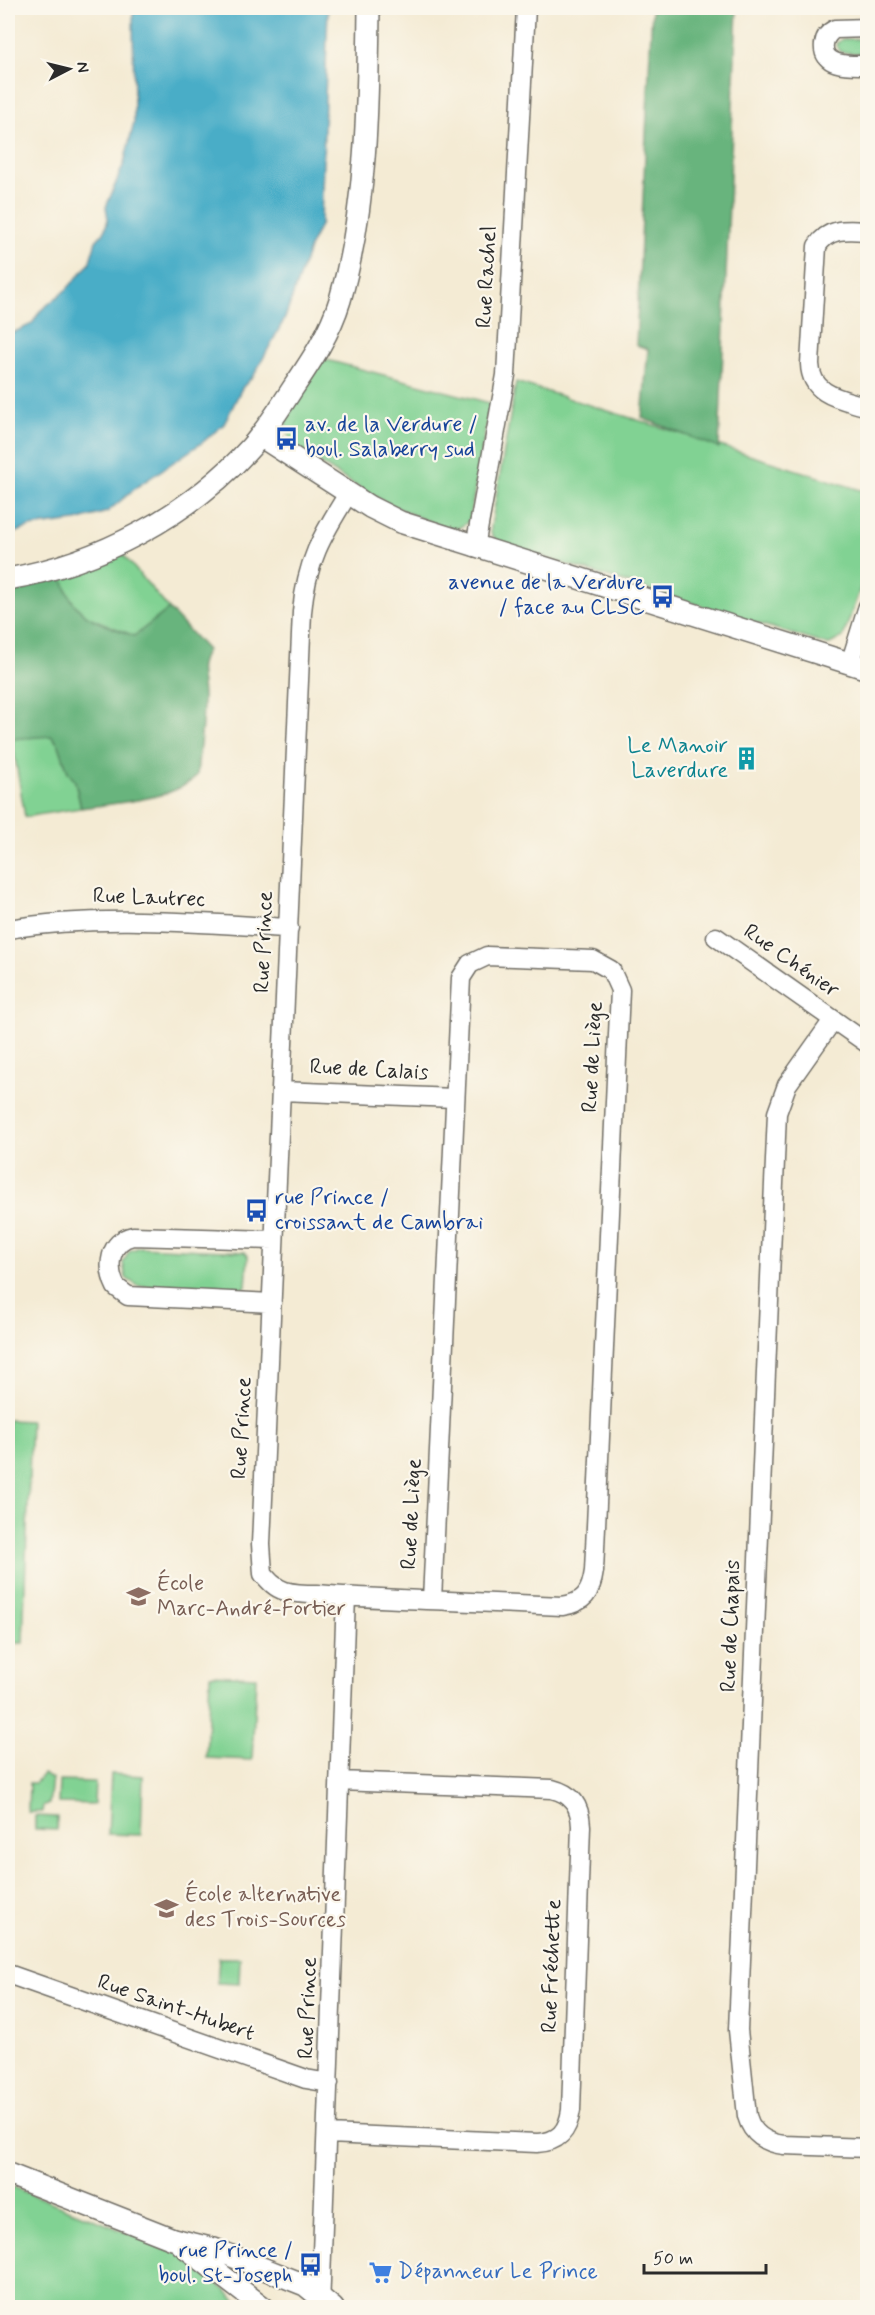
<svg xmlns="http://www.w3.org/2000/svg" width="875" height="2315" viewBox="0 0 875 2315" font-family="Mynerve,sans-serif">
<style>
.green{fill:#81d293;stroke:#567e5f;stroke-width:1.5}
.forest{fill:#68b47d;stroke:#4a7054;stroke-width:1.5}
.water{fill:#48adc7;stroke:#3a6c79;stroke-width:1.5}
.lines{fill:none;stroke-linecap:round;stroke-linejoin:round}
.minor-casing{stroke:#716e66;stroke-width:21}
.tertiary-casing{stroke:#716e66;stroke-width:24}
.minor{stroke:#fff;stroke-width:18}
.tertiary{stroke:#fff;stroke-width:21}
.labels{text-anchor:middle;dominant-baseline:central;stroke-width:4.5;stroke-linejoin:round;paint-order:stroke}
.street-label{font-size:22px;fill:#2b2b2b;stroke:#fbf7ec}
.transit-label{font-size:22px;fill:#164399;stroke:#fbf7ec;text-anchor:start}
.culture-label{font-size:22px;fill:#0d838f;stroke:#fbf7ec;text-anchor:end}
.education-label{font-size:22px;fill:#785e54;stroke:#fbf7ec;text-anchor:start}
.shop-label{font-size:22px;fill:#366cbe;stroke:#fbf7ec;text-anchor:start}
</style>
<rect width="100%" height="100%" fill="#fbf7ec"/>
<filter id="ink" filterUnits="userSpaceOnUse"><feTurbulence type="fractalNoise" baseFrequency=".0167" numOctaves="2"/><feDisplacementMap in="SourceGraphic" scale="12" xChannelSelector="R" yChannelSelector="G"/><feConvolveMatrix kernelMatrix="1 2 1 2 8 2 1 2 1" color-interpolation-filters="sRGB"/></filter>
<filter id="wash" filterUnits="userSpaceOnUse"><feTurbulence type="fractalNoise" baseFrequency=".008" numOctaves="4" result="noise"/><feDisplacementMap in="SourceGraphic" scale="24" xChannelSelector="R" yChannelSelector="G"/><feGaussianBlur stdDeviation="1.35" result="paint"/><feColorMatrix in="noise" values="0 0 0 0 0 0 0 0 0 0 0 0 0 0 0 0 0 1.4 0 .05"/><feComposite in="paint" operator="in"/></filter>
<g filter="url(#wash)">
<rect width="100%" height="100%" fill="#f4ebd4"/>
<path class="green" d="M842 39H867V54L840 52 836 44Z
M323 359 490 403 470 517 467 523 455 530C390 511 346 480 291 444L284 417Z
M516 382 867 492V569L843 637 828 645 498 543 491 533V527Z
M120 551 169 609 134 636 79 613 67 592 8 588Z
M41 735 51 736 59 745 68 772 75 781 81 808 25 817 12 739Z
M140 1247 245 1252 248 1256 246 1287 243 1288V1292L138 1286 126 1278 123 1263 129 1251Z
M8 1420 31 1421 23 1643H8Z
M210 1675 256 1677 252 1760 206 1758Z
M43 1774 52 1779 49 1804 43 1805 42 1812H28L29 1783H35Z
M111 1774 143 1776 141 1835 108 1834Z
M59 1781 95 1782 94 1804 58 1803Z
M35 1816 57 1817V1830L35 1829Z
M219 1958H240L239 1984 217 1983Z
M8 2185 176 2252 195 2263 244 2307H8Z"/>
<path class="forest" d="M652 8H737L719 448 642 418 648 349 636 345Z
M63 578C73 620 99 621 134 636L169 609 207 650C196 670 202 674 203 695 204 721 199 749 197 775 177 800 113 803 81 808L75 781 68 772 59 745 52 736 12 739 8 718V588Z"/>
<path class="water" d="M133 8H328L321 223 310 246 285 318 254 375 242 388 224 424 203 442 137 487 107 512 76 521 30 527 8 535V335L32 324 40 311 67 289 89 264 96 241 104 232 108 219 106 207 124 163 134 122Z"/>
</g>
<g filter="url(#ink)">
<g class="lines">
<defs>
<path id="minor" d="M868 28 835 29C829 32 825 37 824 44 821 68 853 65 868 65
M868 231C847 230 829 227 817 246L810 364C811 396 842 399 868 407
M348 494C322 535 306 563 302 612L261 1544 263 1574C269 1581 275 1588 285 1591 295 1594 307 1594 317 1594 361 1598 405 1599 449 1601L562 1606C584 1603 591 1593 594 1571L620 990 611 970 593 960 487 956 470 964 461 978 432 1600
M475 547 506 375 526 8
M850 664 868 606
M8 929C101 914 195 923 289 928
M716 937 868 1044
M833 1020 787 1085 777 1113 738 2030 747 2116C752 2134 766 2143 784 2145L868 2148
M281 1091 454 1098
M272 1303 128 1296 116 1287C106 1267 109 1241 133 1236L274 1240
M8 1974 306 2079 329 2083
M328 2134 537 2143C559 2142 568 2131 571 2110L581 1826C580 1805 572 1794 552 1789L339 1781
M320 2308 346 1596"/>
<path id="tertiary" d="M260 436 370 507 400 522 868 669
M8 579C98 563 189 516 251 447 267 429 280 408 293 388 312 360 330 333 340 300 367 206 368 105 369 8
M8 2174 173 2239 214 2249 305 2285 333 2308
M181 2244 264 2308"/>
</defs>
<use href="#minor" class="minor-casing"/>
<use href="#tertiary" class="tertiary-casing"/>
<use href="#minor" class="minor"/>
<use href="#tertiary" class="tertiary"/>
</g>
</g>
<defs>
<symbol id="bus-bare" viewBox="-9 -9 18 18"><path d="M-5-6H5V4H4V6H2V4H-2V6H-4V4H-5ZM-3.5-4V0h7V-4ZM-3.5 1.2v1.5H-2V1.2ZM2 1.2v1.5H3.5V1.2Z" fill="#1a4fb4" stroke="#fbf7ec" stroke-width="2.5" paint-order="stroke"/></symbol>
<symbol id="building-bare" viewBox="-9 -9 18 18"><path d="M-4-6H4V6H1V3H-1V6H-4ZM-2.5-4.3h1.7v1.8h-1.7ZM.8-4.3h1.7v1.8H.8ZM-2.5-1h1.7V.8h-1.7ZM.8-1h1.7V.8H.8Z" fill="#0f9aa8" stroke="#fbf7ec" stroke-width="2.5" paint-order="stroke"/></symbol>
<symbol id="school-bare" viewBox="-9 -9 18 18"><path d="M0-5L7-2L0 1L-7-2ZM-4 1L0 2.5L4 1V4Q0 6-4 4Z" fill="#8d6e63" stroke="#fbf7ec" stroke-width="2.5" paint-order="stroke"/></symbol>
<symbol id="supermarket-bare" viewBox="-9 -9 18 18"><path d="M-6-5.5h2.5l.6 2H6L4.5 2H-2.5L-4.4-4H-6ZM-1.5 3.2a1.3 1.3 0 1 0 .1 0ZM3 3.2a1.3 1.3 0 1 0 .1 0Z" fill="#3f7fe0" stroke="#fbf7ec" stroke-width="2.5" paint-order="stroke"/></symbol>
</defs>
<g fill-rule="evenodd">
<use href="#bus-bare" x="270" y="422" width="33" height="33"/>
<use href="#bus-bare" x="646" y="580" width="33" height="33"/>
<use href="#building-bare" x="730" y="742" width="33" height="33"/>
<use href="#bus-bare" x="240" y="1194" width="33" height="33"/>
<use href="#school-bare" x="122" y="1580" width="33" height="33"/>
<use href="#school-bare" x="150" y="1892" width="33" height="33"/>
<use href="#bus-bare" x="294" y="2248" width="33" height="33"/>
<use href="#supermarket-bare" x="364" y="2256" width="33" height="33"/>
</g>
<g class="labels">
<g class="street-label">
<text transform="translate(487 277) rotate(-87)">Rue Rachel</text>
<text transform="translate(149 898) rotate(2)">Rue Lautrec</text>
<text transform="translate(264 942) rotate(-88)">Rue Prince</text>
<text transform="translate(791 961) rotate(35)">Rue Chénier</text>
<text transform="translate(593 1057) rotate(-87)">Rue de Liège</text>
<text transform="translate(369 1070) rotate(3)">Rue de Calais</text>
<text transform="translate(242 1428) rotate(-87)">Rue Prince</text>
<text transform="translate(412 1514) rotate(-87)">Rue de Liège</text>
<text transform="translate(731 1626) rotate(-88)">Rue de Chapais</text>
<text transform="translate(552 1966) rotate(-88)">Rue Fréchette</text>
<text transform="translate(176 2008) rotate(19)">Rue Saint-Hubert</text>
<text transform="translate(308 2008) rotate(-88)">Rue Prince</text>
</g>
<g class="transit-label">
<text x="305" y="425">av. de la Verdure /<tspan x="305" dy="25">boul. Salaberry sud</tspan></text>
<text x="645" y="583" text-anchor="end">avenue de la Verdure<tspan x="645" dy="25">/ face au CLSC</tspan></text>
<text x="275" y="1198">rue Prince /<tspan x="275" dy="25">croissant de Cambrai</tspan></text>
<text x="293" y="2251" text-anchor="end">rue Prince /<tspan x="293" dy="25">boul. St-Joseph</tspan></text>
</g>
<g class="culture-label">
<text x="728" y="746">Le Manoir<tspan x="728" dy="25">Laverdure</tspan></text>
</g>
<g class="education-label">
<text x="157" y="1584">École<tspan x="157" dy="25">Marc-André-Fortier</tspan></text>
<text x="185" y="1895">École alternative<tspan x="185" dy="25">des Trois-Sources</tspan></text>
</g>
<g class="shop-label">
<text x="398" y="2272">Dépanneur Le Prince</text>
</g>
</g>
<rect width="875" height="2315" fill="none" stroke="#fbf7ec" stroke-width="30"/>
<g transform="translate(69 69) rotate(83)" stroke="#fbf7ec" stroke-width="4.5" paint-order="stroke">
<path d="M0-4.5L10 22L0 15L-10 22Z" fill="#2b2b2b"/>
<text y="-9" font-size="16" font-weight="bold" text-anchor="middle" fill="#2b2b2b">N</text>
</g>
<path d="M644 2264v9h122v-9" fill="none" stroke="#2b2b2b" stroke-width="3"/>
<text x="653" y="2264" font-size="18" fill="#2b2b2b" stroke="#fbf7ec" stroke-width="4.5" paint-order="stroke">50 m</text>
</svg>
